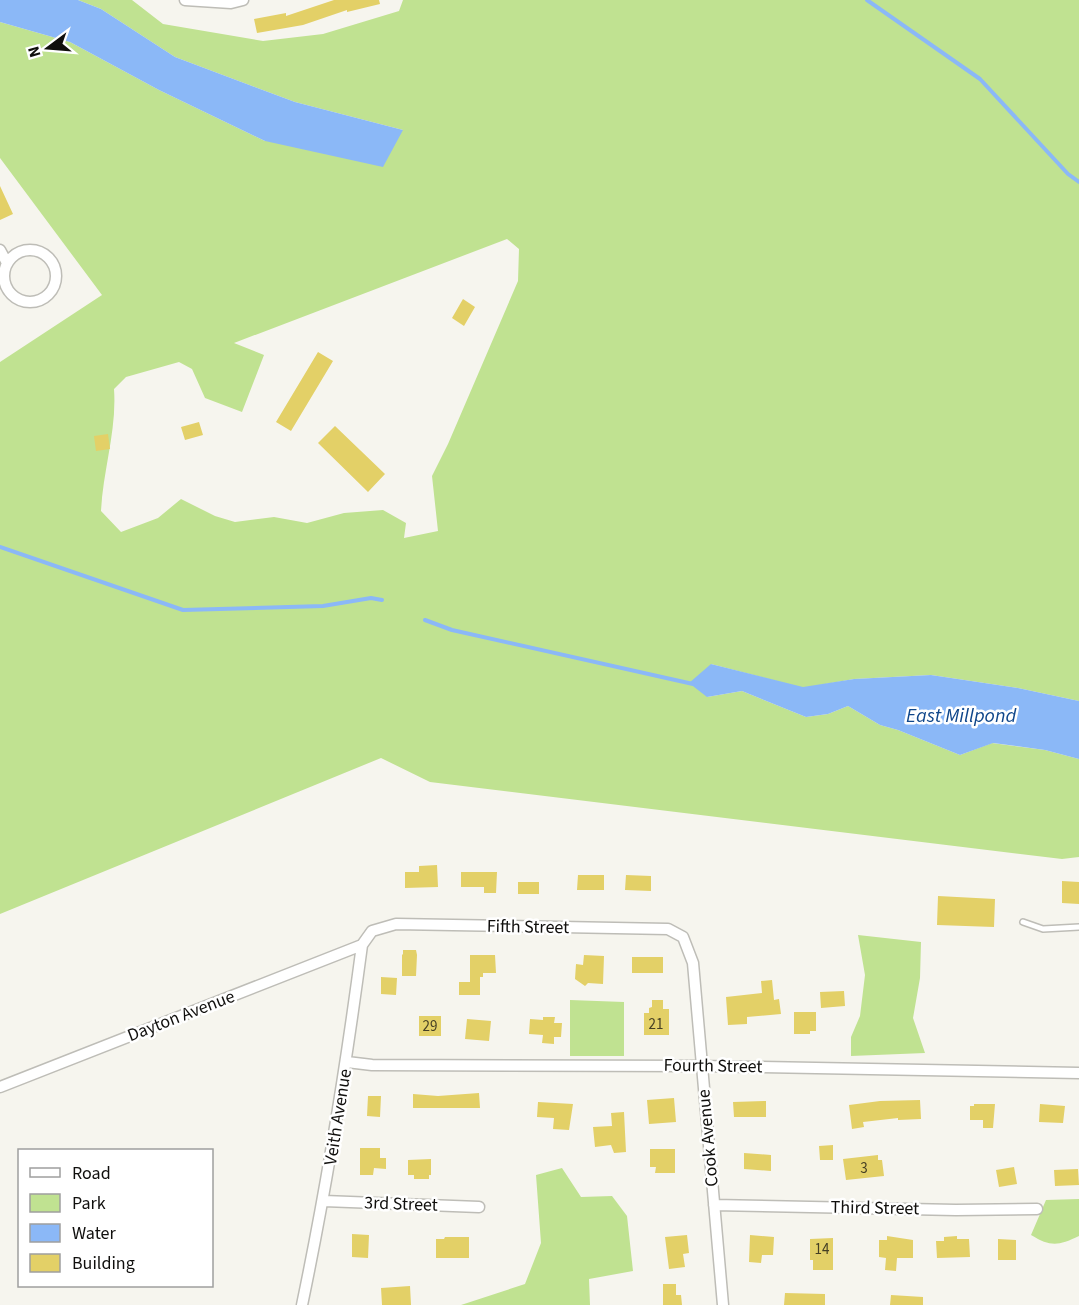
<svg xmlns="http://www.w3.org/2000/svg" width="1079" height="1305" viewBox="0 0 1079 1305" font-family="'Source Sans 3',sans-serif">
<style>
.green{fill:#c0e291;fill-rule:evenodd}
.water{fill:#8bb8f7}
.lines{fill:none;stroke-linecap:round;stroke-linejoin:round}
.stream{stroke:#8bb8f7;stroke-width:4}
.building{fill:#e3d067}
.service-casing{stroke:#bebdb7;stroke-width:8}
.minor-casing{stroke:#bebdb7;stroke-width:13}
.service{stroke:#fff;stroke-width:5}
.minor{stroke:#fff;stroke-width:10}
.labels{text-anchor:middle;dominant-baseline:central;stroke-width:5;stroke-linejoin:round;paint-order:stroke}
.number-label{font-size:15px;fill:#453f24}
.street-label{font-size:18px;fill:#100f0d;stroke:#fff}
.water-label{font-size:20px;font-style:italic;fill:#0f468a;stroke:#fff}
</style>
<rect width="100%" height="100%" fill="#f6f5ee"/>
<path class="green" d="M78 0H132L163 24 263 41 323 34 399 11 403 0H1079V701L1018 688 931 675 854 679 803 688 711 664 707 697 742 691 806 717 828 714 848 706 880 725 898 730 960 755 992 743 1045 750 1079 759V857L1062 859 430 782 381 758 0 914V362L102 295 0 158V22L70 42 159 90 265 141 403 130 295 102 175 57 101 9ZM507 239 519 249 518 281 448 444 432 476 438 531 404 538 406 523 383 510 344 513 307 523 274 517 235 522 215 516 181 499 158 518 121 532 101 511C103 470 117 430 114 389L126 377 179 362 192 369 205 398 242 412 264 355 234 343Z
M858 935 921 942 920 978 913 1018 925 1053 851 1056V1037L860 1016 865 975Z
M570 1000 624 1002V1056H570Z
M562 1168 581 1197 612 1196 627 1216 633 1271 589 1279 590 1305H461L525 1284 541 1243 536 1175Z
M1079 1199V1236C1058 1246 1051 1247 1031 1235L1046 1200Z"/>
<path class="water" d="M0 0H78L101 9 175 57 295 102 403 130 383 167 265 141 159 90 70 42 0 22Z
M711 664 803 687 854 679 931 675 1018 688 1079 701V759L1045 750 993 743 960 755 898 730 880 725 848 706 828 714 806 717 742 691 707 697 689 683Z"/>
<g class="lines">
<path class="stream" d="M867 0 980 79 1068 174 1079 182
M0 547 183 610 323 606 371 598 382 600
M425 620 452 630 693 684"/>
</g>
<path class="building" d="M334 0H379L380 4 347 12V10L303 25 257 33 254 19 286 13V16Z
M0 186 13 214 0 220Z
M463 299 475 307 464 326 452 318Z
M318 352 333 361 291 431 276 422Z
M199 422 203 435 185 440 181 427Z
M335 426 385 474 368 492 318 443Z
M108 434 110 449 96 451 94 436Z
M437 865 438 887 405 888V872H419V866Z
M461 872H497L496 893H484V887H461Z
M578 875H604V890H577Z
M626 875 651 876V891L625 890Z
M1062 881 1079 882V904L1062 903Z
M518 882H539V894H518Z
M938 896 995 899 994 927 937 925Z
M403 950H416L417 955 416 976H402V955L403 954Z
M470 955H495L496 973H483V977H480V995H459V982H470Z
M584 955 604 956 603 984 588 983 585 986 575 979 576 964 583 965Z
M632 957H663V973H632Z
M381 977 397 978 396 995 381 994Z
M772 980 774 1000 779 999 781 1014 747 1017V1024L728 1025 726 997 762 993 761 981Z
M844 991 845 1006 821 1008 820 992Z
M652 1000H663V1009H669V1035H644V1013H649V1008L652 1007Z
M794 1012H816V1031H810V1034H794Z
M419 1016H441V1036H419Z
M543 1017H555L554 1023H562L561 1037H554V1044L542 1043 543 1035 529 1034 530 1019 543 1020Z
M467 1019 491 1021 489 1041 465 1039Z
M479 1093 480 1108H413V1094L438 1096Z
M368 1096H381L380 1117 367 1116Z
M674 1098 676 1122 649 1124 647 1100Z
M920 1100 921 1119 898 1120V1118L863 1122 864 1127 852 1129 849 1105 880 1101Z
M766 1101V1117H734L733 1102Z
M538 1102 573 1104 569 1130 553 1129 554 1118 537 1117Z
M974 1104H995L993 1128H983V1120H970V1106H974Z
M1040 1104 1065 1106 1063 1123 1039 1122Z
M624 1112 626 1152 614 1153 611 1145 595 1147 593 1127 612 1126 611 1113Z
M833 1145V1160H820L819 1146Z
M360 1148H380V1158H386V1169L374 1168 373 1175H360Z
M650 1149H675V1173H655L656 1167H650Z
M744 1153 771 1155V1171L744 1169Z
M878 1155V1160H882L884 1176 846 1180 843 1159Z
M431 1159V1175H429V1179H414V1175H408V1160Z
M1014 1167 1017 1184 999 1187 996 1170Z
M1078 1169 1079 1185 1055 1186 1054 1170Z
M352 1234 369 1235 368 1258 352 1257Z
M687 1235 689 1253 683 1254 685 1267 669 1269 665 1237Z
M750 1235 774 1237 773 1255H762L761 1263 749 1262Z
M887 1236 913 1240V1258H897L896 1271 885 1270 886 1258 879 1257V1240H887Z
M957 1236V1239H969L970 1257 937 1258 936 1241H944V1237Z
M445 1237H469V1258H436V1239H444Z
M833 1238V1270H813V1260H810V1239Z
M998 1239 1016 1240V1260H998Z
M663 1284H676V1295H681L682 1305H663Z
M410 1286 411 1305H382L381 1288Z
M785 1293 825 1294V1305H784Z
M891 1295 923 1297V1305H890Z"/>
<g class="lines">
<defs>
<path id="service" d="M1023 922 1043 929 1079 927"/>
<path id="minor" d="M185 0 231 3 243 0
M0 250 7 263
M4 276a26 26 0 1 1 52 0a26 26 0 1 1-52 0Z
M347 1062 372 1065 702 1066 1079 1073
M0 1087 362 945
M324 1201 479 1207
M714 1205 956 1210 1037 1209
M302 1305C327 1185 346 1066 362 945L372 931 396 924 668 929 683 937 693 963 723 1305"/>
</defs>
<use href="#service" class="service-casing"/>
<use href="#minor" class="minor-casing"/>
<use href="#service" class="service"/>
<use href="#minor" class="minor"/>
</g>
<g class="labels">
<g class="number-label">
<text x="656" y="1024">21</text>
<text x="430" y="1026">29</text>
<text x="864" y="1168">3</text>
<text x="822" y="1249">14</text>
</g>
<g class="street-label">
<text transform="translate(528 927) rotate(1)">Fifth Street</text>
<text transform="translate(181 1016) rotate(-21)">Dayton Avenue</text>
<text transform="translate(713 1066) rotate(1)">Fourth Street</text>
<text transform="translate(338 1117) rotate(-81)">Veith Avenue</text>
<text transform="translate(708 1138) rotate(-95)">Cook Avenue</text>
<text transform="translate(401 1204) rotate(2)">3rd Street</text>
<text transform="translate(875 1208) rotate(1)">Third Street</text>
</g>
<g class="water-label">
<text x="961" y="716">East Millpond</text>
</g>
</g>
<rect x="18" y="1149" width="195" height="138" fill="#ffffff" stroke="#9f9f9e" stroke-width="1.5"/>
<rect x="30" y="1168" width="30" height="9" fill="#ffffff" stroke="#9f9f9e" stroke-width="1.5"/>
<text x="72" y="1179" font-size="18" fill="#100f0d">Road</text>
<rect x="30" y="1194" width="30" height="18" fill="#c0e291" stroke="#9f9f9e" stroke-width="1.5"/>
<text x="72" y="1209" font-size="18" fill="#100f0d">Park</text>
<rect x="30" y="1224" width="30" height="18" fill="#8bb8f7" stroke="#9f9f9e" stroke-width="1.5"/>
<text x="72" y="1239" font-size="18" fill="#100f0d">Water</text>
<rect x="30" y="1254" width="30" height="18" fill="#e3d067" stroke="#9f9f9e" stroke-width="1.5"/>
<text x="72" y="1269" font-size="18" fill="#100f0d">Building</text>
<g transform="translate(48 48) rotate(254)" stroke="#ffffff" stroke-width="4.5" paint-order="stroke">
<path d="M0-4.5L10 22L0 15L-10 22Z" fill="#100f0d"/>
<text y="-9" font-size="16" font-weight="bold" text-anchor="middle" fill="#100f0d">N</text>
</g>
</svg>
